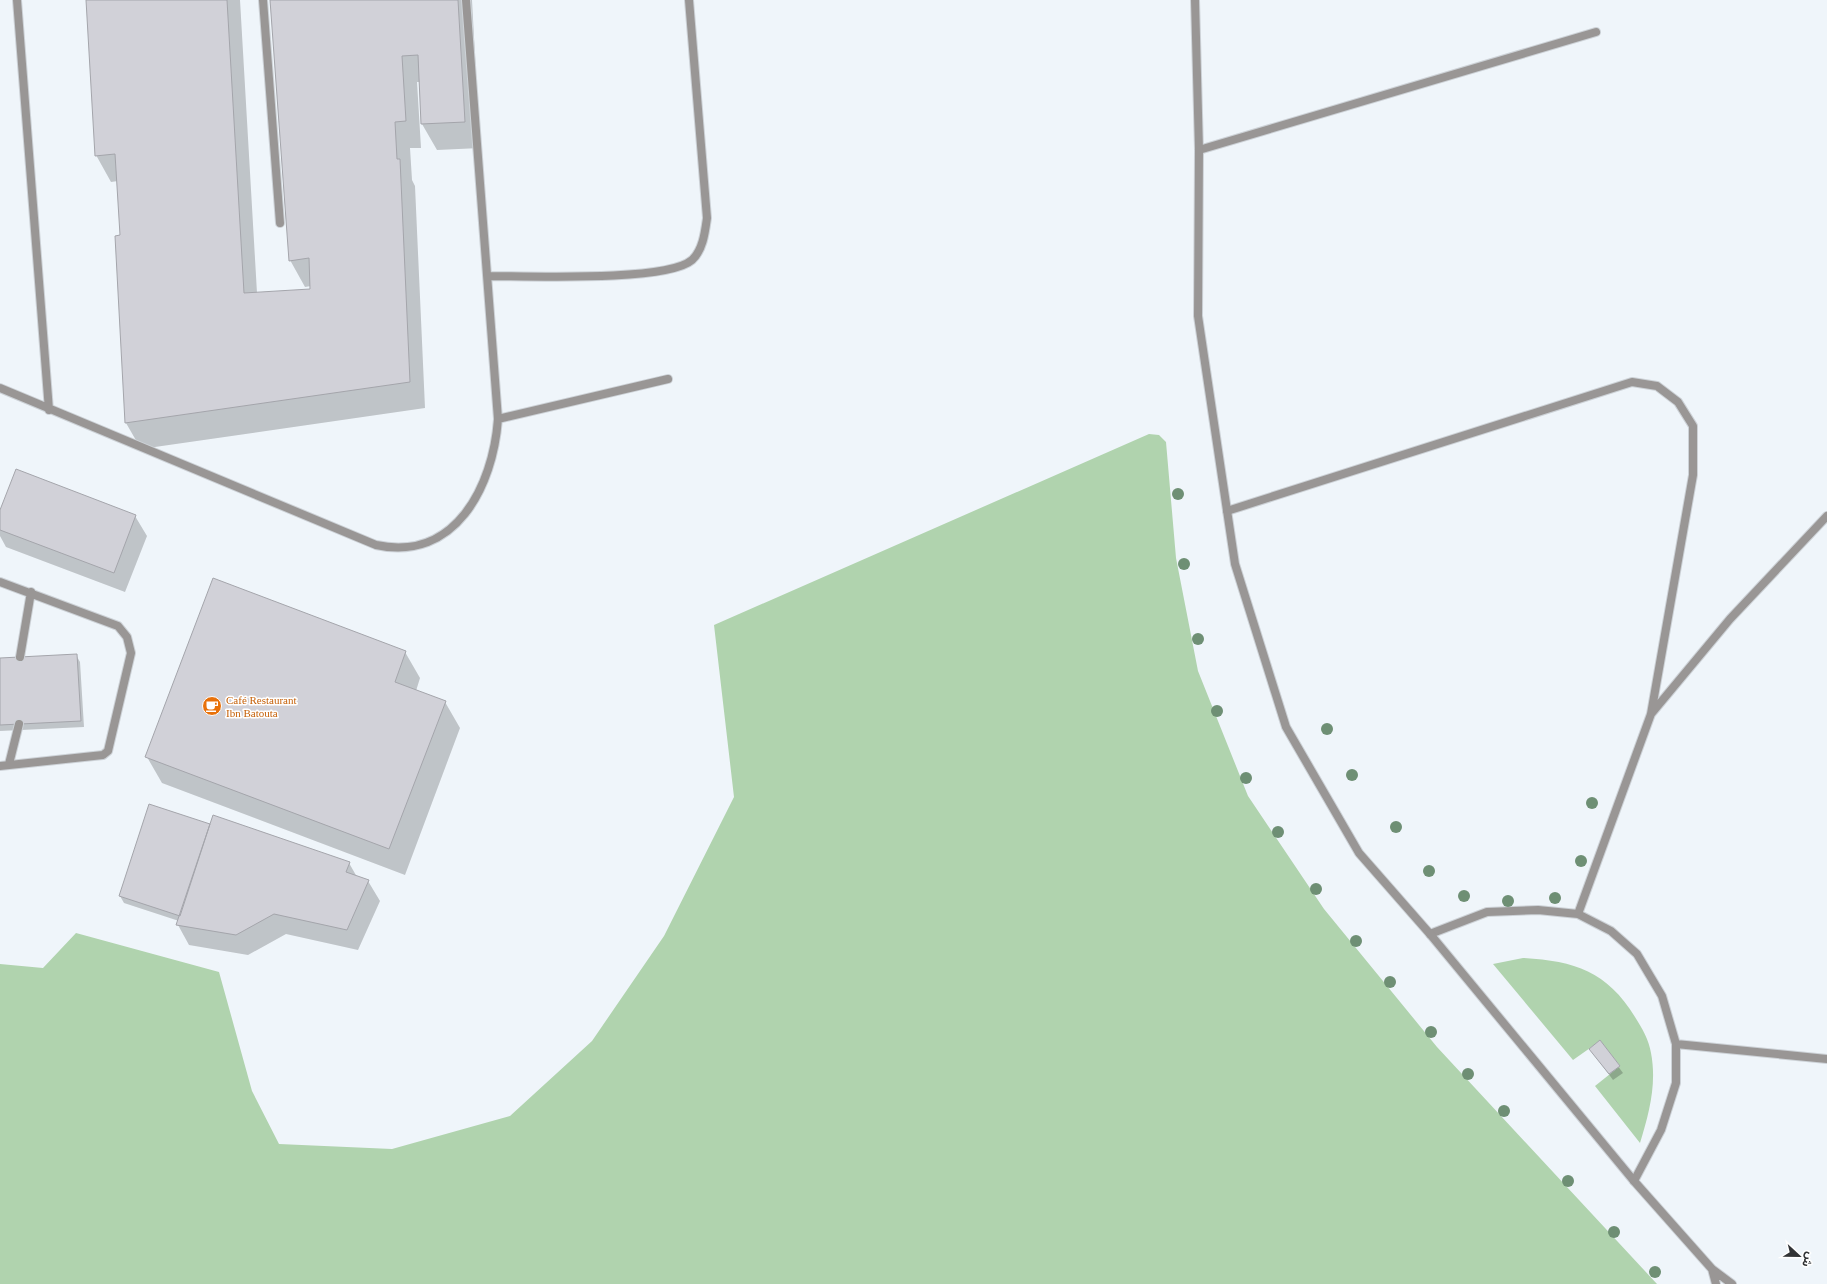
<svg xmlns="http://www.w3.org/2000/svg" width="1827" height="1284" viewBox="0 0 1827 1284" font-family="'Times New Roman','Noto Sans Arabic',serif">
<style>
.green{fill:#b0d3ae}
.shadow{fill:#0003}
.building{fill:#d1d1d8;stroke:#a4a5ab}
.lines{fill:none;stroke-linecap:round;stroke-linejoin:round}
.service-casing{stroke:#cdd2d7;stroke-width:10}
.minor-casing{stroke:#cdd2d7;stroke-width:10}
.tertiary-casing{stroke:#cdd2d7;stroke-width:10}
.service{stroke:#999695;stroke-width:8}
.minor{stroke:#999695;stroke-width:8}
.tertiary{stroke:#999695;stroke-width:8}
.tree{fill:#6e8f74}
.labels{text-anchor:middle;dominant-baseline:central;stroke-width:3;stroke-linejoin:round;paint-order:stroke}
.food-label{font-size:11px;fill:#c56008;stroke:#fff;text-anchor:start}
</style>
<rect width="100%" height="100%" fill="#eff5fa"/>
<path class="green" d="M1149 434 1159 435 1166 442 1176 558 1198 671 1248 796 1324 909 1437 1047 1657 1284H0V964L43 968 76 933 219 972 252 1091 279 1144 392 1149 510 1116 592 1041 664 936 734 797 714 625Z
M1523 958C1574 961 1607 971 1635 1017 1642 1028 1649 1040 1651 1053 1657 1084 1649 1114 1640 1143L1595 1086 1620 1066 1600 1041 1573 1060 1493 964Z"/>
<path class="shadow" d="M87 0H240L257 293 311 290V286L305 287 290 260 271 0H472L480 148 437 150 422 124 420 82H417L421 148H410L412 180 415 186 425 408 141 449 126 423 116 237 121 236 118 181 111 182 96 155Z
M0 513 135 516 147 536 125 592 6 547 0 536Z
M405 652 420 678 416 691 445 702 460 728 405 875 162 783 147 757Z
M76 655 80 662 84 727 0 731V660Z
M150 806 209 825 349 863 357 877 368 881 380 901 358 950 286 934 248 955 189 945 178 925 179 921 124 903 120 896Z
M1600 1042 1623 1073 1613 1080 1590 1049Z"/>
<path class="building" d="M86 0H227L244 293 310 289 309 258 289 261 270 0H458L465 122 421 124 418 55 402 56 406 121 395 122 397 159H400L410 382 125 423 115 236 120 235 115 154 95 156Z
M16 469 136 515 114 573 0 530V510Z
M213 578 406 651 395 682 446 701 389 849 145 757Z
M77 654 81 721 0 725V658Z
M149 804 210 824 180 916 119 896Z
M213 815 350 862 346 872 369 880 347 930 274 914 236 935 176 925Z
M1600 1040 1620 1066 1609 1074 1589 1049Z"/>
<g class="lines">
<defs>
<path id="service" d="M1199 150 1596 32
M0 582 118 626 127 637 131 653 108 751 103 755 0 766
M20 657 31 592
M9 764 19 724"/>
<path id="minor" d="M17 0 49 410
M263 0 280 223
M489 276C527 276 667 282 692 260 703 250 705 232 707 218L689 0
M0 388 376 545C455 562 493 487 498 419L466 0
M498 419 668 379
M1227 511 1632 382 1657 386 1678 402 1693 426V475L1651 714 1578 914
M1651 714 1730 619 1827 516
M1430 934 1487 912 1538 910 1578 914 1611 931 1637 954 1662 996 1676 1044V1083L1661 1130 1634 1181
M1676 1044 1827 1059"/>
<path id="tertiary" d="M1195 0 1199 150 1198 316 1235 564 1286 727 1359 853 1430 934 1634 1181 1712 1269 1732 1284
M1712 1269 1716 1284"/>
</defs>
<use href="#service" class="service-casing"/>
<use href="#minor" class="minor-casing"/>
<use href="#tertiary" class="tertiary-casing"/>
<use href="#service" class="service"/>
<use href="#minor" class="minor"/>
<use href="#tertiary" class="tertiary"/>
</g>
<g class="tree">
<circle cx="1178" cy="494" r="6"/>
<circle cx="1184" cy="564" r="6"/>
<circle cx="1198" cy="639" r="6"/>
<circle cx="1217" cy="711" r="6"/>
<circle cx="1327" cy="729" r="6"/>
<circle cx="1352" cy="775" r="6"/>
<circle cx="1246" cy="778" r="6"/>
<circle cx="1592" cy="803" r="6"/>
<circle cx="1396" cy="827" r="6"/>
<circle cx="1278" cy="832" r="6"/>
<circle cx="1581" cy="861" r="6"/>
<circle cx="1429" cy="871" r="6"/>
<circle cx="1316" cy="889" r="6"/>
<circle cx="1464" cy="896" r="6"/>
<circle cx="1555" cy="898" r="6"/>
<circle cx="1508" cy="901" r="6"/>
<circle cx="1356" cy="941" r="6"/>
<circle cx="1390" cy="982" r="6"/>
<circle cx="1431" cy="1032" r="6"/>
<circle cx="1468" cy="1074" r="6"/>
<circle cx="1504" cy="1111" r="6"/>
<circle cx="1568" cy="1181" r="6"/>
<circle cx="1614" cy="1232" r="6"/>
<circle cx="1655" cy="1272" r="6"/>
</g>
<defs>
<symbol id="cafe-disc" viewBox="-11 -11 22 22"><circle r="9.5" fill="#e8710a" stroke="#fff"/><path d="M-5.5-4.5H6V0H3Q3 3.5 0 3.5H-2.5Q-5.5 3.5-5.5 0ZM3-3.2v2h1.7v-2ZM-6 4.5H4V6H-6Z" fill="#fff"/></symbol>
</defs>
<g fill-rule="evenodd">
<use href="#cafe-disc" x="201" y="695" width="22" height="22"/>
</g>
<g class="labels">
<g class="food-label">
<text x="226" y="700">Café Restaurant<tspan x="226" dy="13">Ibn Batouta</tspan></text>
</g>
</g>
<g transform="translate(1799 1256) rotate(112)" stroke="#ffffff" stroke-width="3" paint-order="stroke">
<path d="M0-3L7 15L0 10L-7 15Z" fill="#313335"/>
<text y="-6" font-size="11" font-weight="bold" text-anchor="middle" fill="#313335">ش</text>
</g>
</svg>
